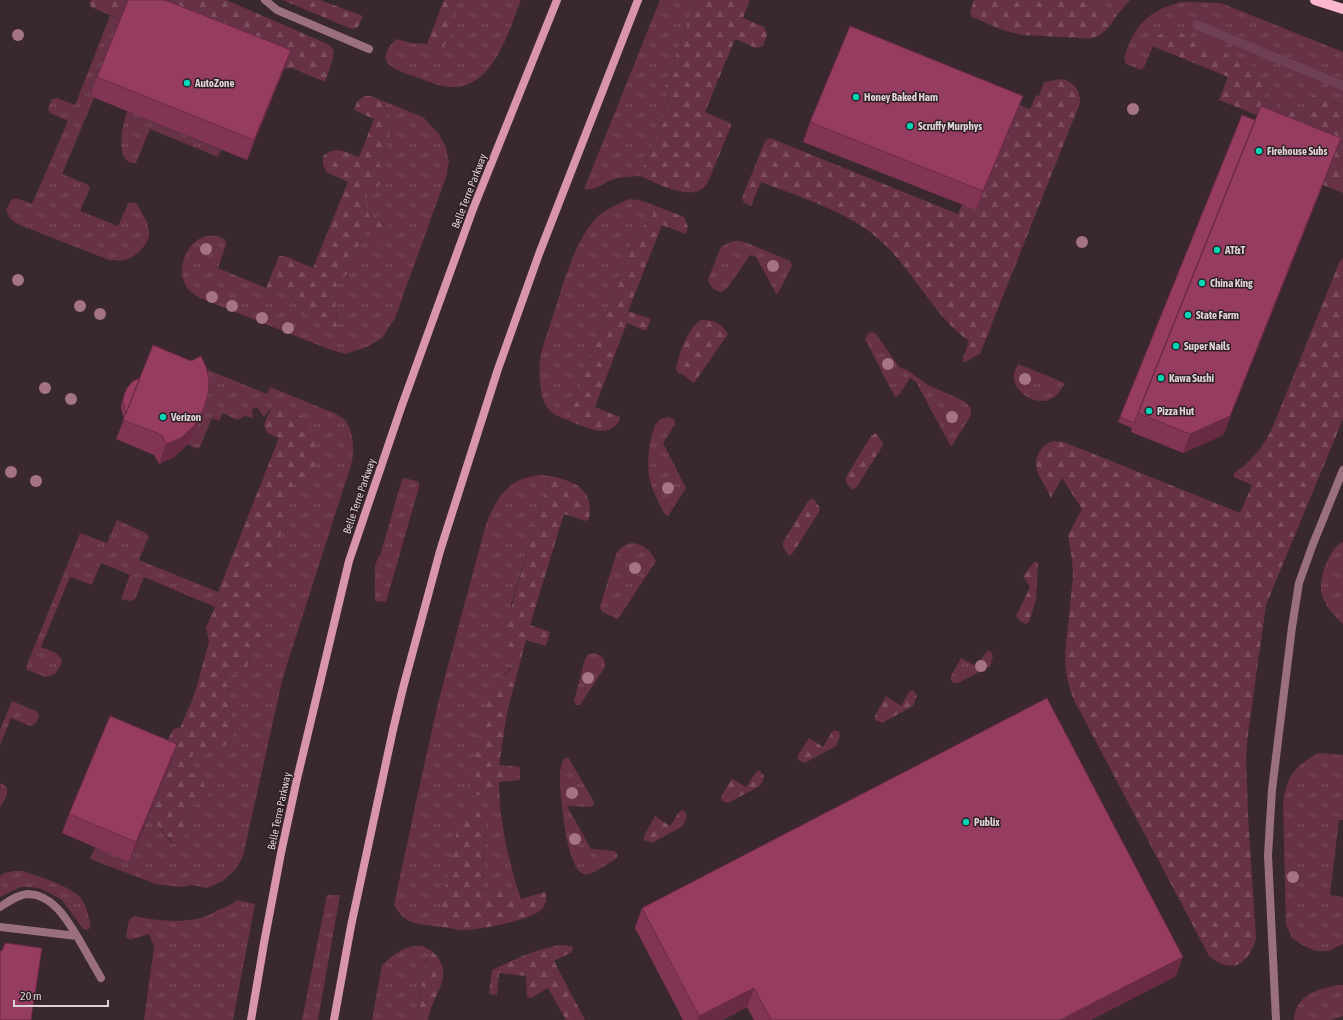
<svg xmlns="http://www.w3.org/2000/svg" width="1343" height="1020" viewBox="0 0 1343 1020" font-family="'Asap Condensed',sans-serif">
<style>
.grass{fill:url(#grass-tufts)}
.forest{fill:url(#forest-firs)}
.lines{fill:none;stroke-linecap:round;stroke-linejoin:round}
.stream{stroke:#6e3f55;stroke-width:9}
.lane{stroke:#9a707e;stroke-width:8}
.secondary{stroke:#d895ab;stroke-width:8}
.primary{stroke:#fdb7cf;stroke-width:10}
.tree{fill:#a47384}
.wall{fill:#813453}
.shaded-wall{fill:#692a44}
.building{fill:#963c61;stroke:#692a44}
.poi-dot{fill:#02d5b6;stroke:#2f1f24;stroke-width:1.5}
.labels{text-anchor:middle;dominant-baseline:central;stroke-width:3;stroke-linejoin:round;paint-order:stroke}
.poi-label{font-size:11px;font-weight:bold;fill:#dcd1d4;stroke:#2f1f24;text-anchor:start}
.street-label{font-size:11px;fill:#dcd1d4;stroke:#2f1f24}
</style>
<defs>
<pattern id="grass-tufts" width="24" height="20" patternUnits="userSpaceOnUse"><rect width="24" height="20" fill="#673146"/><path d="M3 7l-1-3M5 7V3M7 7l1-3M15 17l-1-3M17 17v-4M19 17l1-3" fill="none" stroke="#7c4e60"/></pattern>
<pattern id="forest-firs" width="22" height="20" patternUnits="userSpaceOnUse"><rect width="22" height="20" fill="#673146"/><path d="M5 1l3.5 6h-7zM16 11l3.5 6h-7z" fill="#7c4e60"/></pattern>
</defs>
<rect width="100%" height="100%" fill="#39282e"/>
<path class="grass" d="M458 0H521C509 31 493 89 451 87 441 87 432 83 424 80 415 76 397 72 390 65 388 64 386 60 385 58L388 48 396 39 411 43 427 44 440 52Z
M660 0H695L665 87 668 103 640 176C631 177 622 177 614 179 603 183 596 191 584 189Z
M1081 0H1130L1117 15Z
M1183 2 1221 3 1343 52V106L1313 95 1304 116 1263 100 1268 84 1158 35 1144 67 1141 70 1126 64 1124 59C1133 26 1149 9 1183 2Z
M110 16 121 20 90 96 94 98 62 174 87 184 90 188 80 211 118 226 129 202 136 203C141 211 148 221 149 231 151 244 136 256 125 260 120 261 114 260 109 260L17 224 10 218 6 210 11 200 16 198 32 204 68 121 50 113 48 109 52 99 57 98 75 105Z
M383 101 423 117 439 134 445 145 449 161 446 177 395 318 382 338 369 346 346 354 331 350 200 298C197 296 193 294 190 291 173 275 185 239 208 236 210 236 214 235 217 236 220 236 223 239 225 240L226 245 218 268 266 288 292 296 299 311 337 328 335 292 338 280 357 258 359 244 368 233 371 221 367 209V190L377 188 381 169 378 158 386 148 392 125Z
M127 111 221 150 218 157 150 129 136 163C113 165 123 123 127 111Z
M629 199 639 200 651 204 653 215 634 237 573 402 570 421C562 418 552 415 547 407 539 396 538 367 541 354 544 341 549 328 553 316 564 282 573 244 597 217 605 209 619 204 629 199Z
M732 241H738L745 242 790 261 792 266 777 295 756 257 750 255 728 287 722 292C714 290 710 288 708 279L721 247Z
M872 332 876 334 899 367 907 370 928 385 964 401C970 406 973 410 970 417L951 447 916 382 910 378 899 395 895 397 865 339 869 333Z
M179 358 267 394 270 387 334 413C336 415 340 416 343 418 354 429 354 447 352 462L283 677 243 856 236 869 223 881 207 888 192 885 180 887 156 884 90 859 95 847 129 862 149 816 173 844 186 834 192 805 185 771 195 751H219L233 738 228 688 225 677 246 670 251 655 260 637 245 615 243 569 251 565 276 556 275 541 287 528 285 504 295 482 310 481 273 405 264 417 257 407 252 410 253 418 245 416 237 420 223 413 219 421 212 418 200 447 197 449 188 444Z
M1018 364 1065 383C1062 388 1058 395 1053 398 1037 408 1011 392 1014 373 1015 370 1017 367 1018 364Z
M668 417 674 419 675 424 663 443 686 488 668 516 664 513C659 503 653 492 650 481 646 467 649 431 659 420 662 418 665 418 668 417Z
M541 475 551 476 533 532 511 605 516 665 504 674 467 795 472 796 485 794 500 808 506 846 516 884 511 894 482 889 486 822 442 901V927C420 924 405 926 394 905L414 811 438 703 486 524C497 496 509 478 541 475Z
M405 478 419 482V487L386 602 375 601V566L378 557 380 556 402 479Z
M117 520 146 533 149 536 139 560 218 592 215 607 144 577 135 599 130 601 121 599 130 575 101 563 92 585 70 577 41 647 56 653 62 660 61 665 55 674 46 677 27 670 26 667 80 533 107 543Z
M1343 542V624C1334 616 1323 604 1321 591 1319 578 1330 546 1343 542Z
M631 543C644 544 650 550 656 561L618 619 602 612 600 608 601 603 617 552 622 547Z
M988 650 992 653 993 656 990 666 958 683H954L951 680V676L961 658 976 666Z
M595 653C603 656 605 659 605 667L580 705H576L574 701 585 659 589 654Z
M12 701 36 711 39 716 36 723 30 726 11 718 0 745V730Z
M1319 753 1343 755V820H1339L1330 895 1343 897V944L1329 951H1316L1304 946 1292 938 1286 925 1283 805C1286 777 1294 766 1319 753Z
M565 758H568L570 760 594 802V805L590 807 567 806 591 849 614 851 618 855 617 858C610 862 592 876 584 874 567 870 561 800 560 784 560 777 559 763 565 758Z
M0 783 4 785 7 788V795L0 808Z
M15 871H23C37 876 70 886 80 897 87 905 88 916 91 926L88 930 83 929 62 900 42 889 31 887H20L0 897V876L4 873Z
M327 895H340L318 1020H302Z
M237 900 255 904 233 1020H144L154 947 149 934 130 940 126 937 129 920 134 916C157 921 179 923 201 918 207 916 213 913 218 910 225 907 232 905 237 900Z
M414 946H423L432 951 425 965 416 1020H372L382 965 391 957 403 949Z
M1339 985H1343V1016L1331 1020H1294C1296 994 1317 989 1339 985Z"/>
<path class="forest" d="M91 0H226L330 45 334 51 333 58 325 82 292 68 284 69 121 20 91 7 89 3Z
M282 0H320L363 16 358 27 352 29Z
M444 0H458C453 22 454 33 440 53L427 44Z
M695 0H750L743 18 764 27 767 35 763 46 756 48 735 39 705 112 730 123 731 126 708 182C706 184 704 188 702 189 686 200 655 182 640 176L668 103 665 87Z
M974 0H1081L1117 15C1109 28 1099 42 1081 38L1022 35 1005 31 972 17 970 12Z
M1173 29 1200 41 1253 66 1268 84 1263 100 1304 116 1313 95 1343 106V193L1323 185 1259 116 1219 100 1228 77 1152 46 1158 35Z
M1062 79C1075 83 1080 89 1080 103L980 354 965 362 962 361 969 341C933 315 915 273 883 243 853 213 800 197 761 182L751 206 744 203 742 198 765 141 770 138 958 214 1008 100 1030 109 1036 95 1039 96 1044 82Z
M364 96H371L383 101 392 125 386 148 378 158 381 169 382 181 377 188 367 191V209L371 220 379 215 389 222 387 232 379 243 368 233 359 244 357 258 346 275 338 280 335 292 337 328 331 332 299 311 292 296 266 288 279 256H285L313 268 348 182 326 172 323 164V156C337 145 345 152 359 157L374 119 354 110 357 102Z
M651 204 684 217 688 227 686 234 662 225 628 311 651 319 646 331 627 323 595 407 620 417C620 421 619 422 616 425 604 438 583 426 570 421L573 402 634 237 653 215Z
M1343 258V419L1266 605 1248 734 1246 755 1248 816 1256 939C1248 965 1232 975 1209 956L1075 702C1068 686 1065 671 1065 654L1073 576 1072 559 1068 535 1082 509 1062 478 1051 498C1047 489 1040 479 1037 470 1033 458 1042 443 1054 441 1057 441 1061 442 1064 442L1240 513 1252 485 1234 477V473C1251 462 1261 449 1271 431L1333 278 1339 263Z
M701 320C715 320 721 323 728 334L694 383 683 375 677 372 676 368C680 352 687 329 701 320Z
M272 405 309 419 314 437 316 464 310 481 295 482 286 504 287 528 275 541 276 556 271 567 251 565 244 569 259 581 263 606 245 615 261 636 251 655 246 670 225 677 228 688 233 738 219 751H195L185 771 201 776 210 800 192 805 186 834 174 844 149 816 170 764 159 759 173 729 180 728 195 693 209 641 206 628 215 607 218 592 279 438 267 433 264 425Z
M876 433 883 443 882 447 856 488 852 490 846 482V477L871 436Z
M551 476C576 482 594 489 589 519L586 521 564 514 530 625 550 632 546 646 526 640 507 713 499 765 520 767V780L499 782 500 808 485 794 472 796 466 795 491 686 516 665 499 650 533 532Z
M813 498 820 508 819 512 793 553 789 556 783 547V542L808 501Z
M1035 561 1038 563 1036 600 1029 622 1025 624 1020 621 1016 616 1030 587 1023 576Z
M913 690 917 696 913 706 882 723 875 720V716L886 696 901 706 909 692Z
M835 730 839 732 840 736 836 746 805 763 798 760V755L809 738 823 747 832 732Z
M759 770 764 776 763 780 760 786 728 803 725 802 721 800 722 795 732 779 746 787 756 772Z
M682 810 685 812 687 816 683 826 652 843 644 840V836L655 816 670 826 679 812Z
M478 811 486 822 482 889 511 894 516 884 521 899 545 892C547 898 547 903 542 909 531 921 477 930 461 930 455 929 448 928 442 927V901L458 826 463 816Z
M565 945 573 947 572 952 554 961 585 1020H566L548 988 531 998 527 997 526 976 499 973 497 995 489 994 492 970C516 959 538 947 565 945Z
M432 951C458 976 432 992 428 1020H416L425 965Z"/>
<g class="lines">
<path class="stream" d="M1197 25 1343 86"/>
<path class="lane" d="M265 0 277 10 369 49
M0 907C8 902 18 894 29 894 52 895 66 918 77 936
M0 927 77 936 101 978
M1276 1020 1268 855 1272 790 1292 627 1299 583 1313 544 1343 470"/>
<path class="secondary" d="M251 1020 264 943 281 853 297 779 349 561 401 408 473 209 557 0
M334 1020 351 926 393 730 403 688 440 551 498 369 539 254 638 0"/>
<path class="primary" d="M1315 0 1343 9"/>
</g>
<g class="tree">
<circle cx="18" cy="35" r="6"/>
<circle cx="1133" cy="109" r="6"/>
<circle cx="1082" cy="242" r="6"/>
<circle cx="206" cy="249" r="6"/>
<circle cx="773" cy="266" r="6"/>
<circle cx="18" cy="280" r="6"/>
<circle cx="212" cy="297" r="6"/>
<circle cx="80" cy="306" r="6"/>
<circle cx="232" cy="306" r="6"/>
<circle cx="100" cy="314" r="6"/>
<circle cx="262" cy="318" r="6"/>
<circle cx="288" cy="328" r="6"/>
<circle cx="888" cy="364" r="6"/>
<circle cx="1025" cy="379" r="6"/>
<circle cx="45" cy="388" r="6"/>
<circle cx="71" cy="399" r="6"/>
<circle cx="952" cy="417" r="6"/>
<circle cx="11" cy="472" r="6"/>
<circle cx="36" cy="481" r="6"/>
<circle cx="668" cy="488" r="6"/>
<circle cx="635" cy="568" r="6"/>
<circle cx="981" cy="666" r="6"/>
<circle cx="588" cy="678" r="6"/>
<circle cx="572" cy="793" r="6"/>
<circle cx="575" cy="839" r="6"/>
<circle cx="1293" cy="877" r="6"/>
</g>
<path class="wall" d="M284 69 247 160 90 96 97 77Z
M1023 96 1016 115 976 210 803 142 810 122Z
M1242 115 1334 157 1223 435 1183 453 1131 432 1132 428 1118 422Z
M140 378 204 408 197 428 188 444 174 457 159 464 154 455 116 439 124 419 121 408 122 401 124 395Z
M170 764 129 862 62 833 69 814Z
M642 908 1176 976 1091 1020H754L747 1007 723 1020H683L635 928Z"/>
<path class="shaded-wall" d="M291 50 284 69 247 160 254 140Z
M1023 96 1016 115 976 210 983 191Z
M1341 138 1334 157 1223 435 1183 453 1190 434Z
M204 408 197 428 188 444 174 457 159 464 166 444Z
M177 744 170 764 129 862 136 842Z
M1183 957 1176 976 1091 1020H1060Z
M754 988 747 1007 723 1020H698L699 1016Z"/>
<path class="building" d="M128 0H165L291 50 254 140 97 77Z
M850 26 1023 96 983 191 810 122Z
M1261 106 1341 138 1230 416 1190 434 1138 413Z
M1242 115 1255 120 1134 423 1120 417Z
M153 345 191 361 201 356 206 367 209 379 208 394 204 408 195 425 181 438 166 444 162 435 123 420Z
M140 378 126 414 123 402 124 395 127 388 133 381Z
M1047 698 1183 957 1060 1020H771L754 988 699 1016 642 908Z
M110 716 177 744 136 842 69 814Z
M5 943 42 948 31 1020H0V951H2Z"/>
<g class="poi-dot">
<circle cx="187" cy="83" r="4"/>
<circle cx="856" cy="97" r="4"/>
<circle cx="910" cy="126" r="4"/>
<circle cx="1259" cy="151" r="4"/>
<circle cx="1217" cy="250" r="4"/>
<circle cx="1202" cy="283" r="4"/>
<circle cx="1188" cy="315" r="4"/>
<circle cx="1176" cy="346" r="4"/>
<circle cx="1161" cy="378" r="4"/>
<circle cx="1149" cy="411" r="4"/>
<circle cx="163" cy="417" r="4"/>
<circle cx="966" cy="822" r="4"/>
</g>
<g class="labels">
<g class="poi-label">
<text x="195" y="83">AutoZone</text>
<text x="864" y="97">Honey Baked Ham</text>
<text x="918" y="126">Scruffy Murphys</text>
<text x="1267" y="151">Firehouse Subs</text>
<text x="1225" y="250">AT&amp;T</text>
<text x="1210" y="283">China King</text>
<text x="1196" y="315">State Farm</text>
<text x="1184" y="346">Super Nails</text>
<text x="1169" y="378">Kawa Sushi</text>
<text x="1157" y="411">Pizza Hut</text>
<text x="171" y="417">Verizon</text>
<text x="974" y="822">Publix</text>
</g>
<g class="street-label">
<text transform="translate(469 191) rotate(-69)">Belle Terre Parkway</text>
<text transform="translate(359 496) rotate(-71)">Belle Terre Parkway</text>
<text transform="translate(279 811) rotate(-78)">Belle Terre Parkway</text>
</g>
</g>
<path d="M14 1000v6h94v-6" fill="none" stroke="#dcd1d4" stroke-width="2"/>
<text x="20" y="1000" font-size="12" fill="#dcd1d4" stroke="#2f1f24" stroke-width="3" paint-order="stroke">20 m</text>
</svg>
